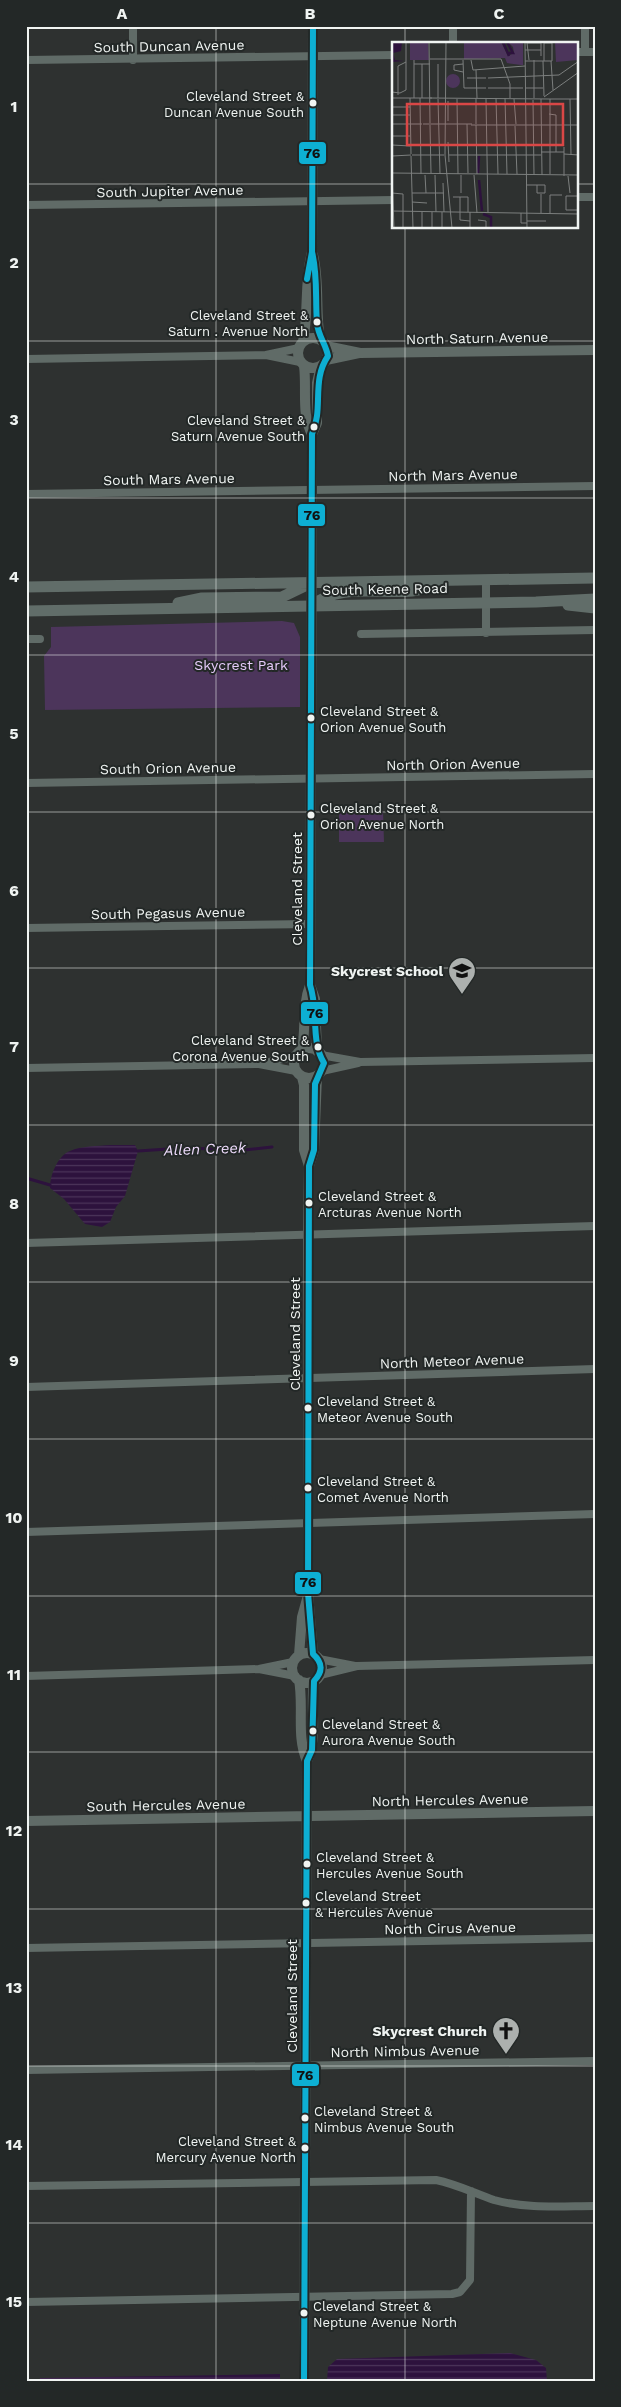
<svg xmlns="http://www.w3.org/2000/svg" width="621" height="2407" viewBox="0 0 621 2407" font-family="'Work Sans',sans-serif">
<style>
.park{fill:#4c355b}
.water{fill:url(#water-rules)}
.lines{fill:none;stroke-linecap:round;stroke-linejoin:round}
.stream{stroke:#2d123d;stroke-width:3}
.minor{stroke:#606b67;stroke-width:8}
.tertiary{stroke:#606b67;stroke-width:10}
.secondary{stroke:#616d69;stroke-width:11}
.bus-1-casing{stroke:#232827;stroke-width:10}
.bus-1{stroke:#0dafd3;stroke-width:6}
.grid{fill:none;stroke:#f0f4f2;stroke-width:1;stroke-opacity:0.55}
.bus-dot{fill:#f0f4f2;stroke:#232827;stroke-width:2}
.labels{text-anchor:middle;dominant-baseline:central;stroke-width:4;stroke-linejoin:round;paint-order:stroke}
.bus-label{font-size:13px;fill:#f0f4f2;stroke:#232827;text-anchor:start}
.street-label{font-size:14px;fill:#f0f4f2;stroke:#232827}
.park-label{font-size:14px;fill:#e6cbfb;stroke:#232827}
.poi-label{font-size:14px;font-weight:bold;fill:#f0f4f2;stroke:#232827;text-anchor:end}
.water-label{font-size:15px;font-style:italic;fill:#eedbfc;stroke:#232827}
.inset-river{fill:none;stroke:#2d123d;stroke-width:2.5}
.inset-road{fill:none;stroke:#7c7f7e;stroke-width:1}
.view{fill:#da4746;fill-opacity:0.15;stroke:#da4746;stroke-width:2.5}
.inset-edge{fill:none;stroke:#f0f4f2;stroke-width:2.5}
.line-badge{stroke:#232827;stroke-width:2}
.pale-badge-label{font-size:14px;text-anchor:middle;font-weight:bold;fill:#111}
.neatline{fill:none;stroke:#f0f4f2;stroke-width:2}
.grid-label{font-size:16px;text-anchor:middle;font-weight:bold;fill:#f0f4f2}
</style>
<defs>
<pattern id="water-rules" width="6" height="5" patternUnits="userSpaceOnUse" patternTransform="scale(1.25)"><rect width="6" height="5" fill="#2d123d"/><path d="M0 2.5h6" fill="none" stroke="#4c355a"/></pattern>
</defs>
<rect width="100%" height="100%" fill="#2e3130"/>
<path class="park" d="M282 621 294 623 300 637V707L45 710 44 656 51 647V627Z
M383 811 384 842H339V812Z"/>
<path class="water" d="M110 1145H135L138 1151 125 1196 116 1207 110 1222 102 1227 85 1224 64 1199 50 1188C50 1176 57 1156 70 1151 81 1146 98 1146 110 1145Z
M510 2353 536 2360 546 2368 547 2381H327L328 2367 337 2359Z
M280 2374V2381H39L40 2378Z"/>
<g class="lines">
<path class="stream" d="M138 1151 183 1148 244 1150 272 1147
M26 1178 50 1185"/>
<path class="minor" d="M453 44V26
M577 52H595
M585 52V26
M26 60 394 55
M133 60V26
M577 197H595
M26 205 394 200
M266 355 299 348
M26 359 266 355 300 362
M26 494 595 486
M486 579V633
M361 634 595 630
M26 639H40
M26 783 595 774
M26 928 311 924
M321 1055 360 1062 595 1058
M261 1064 296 1056
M26 1068 259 1064 296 1071
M322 1071 358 1063
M26 1243 595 1226
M26 1387 595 1369
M26 1532 595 1514
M319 1659 355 1666
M259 1669 295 1676
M320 1675 357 1666 595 1660
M26 1676 259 1669 293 1662
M26 1948 595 1938
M26 2070 595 2061
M26 2186 436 2180C456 2184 474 2193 494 2200 526 2209 562 2206 595 2206
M26 2302 452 2294 460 2292 470 2280 471 2191"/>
<path class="tertiary" d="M313 255C320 283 315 312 320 340
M298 353a15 15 0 1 1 30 0a15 15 0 1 1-30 0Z
M303 342C309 312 304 282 312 252L313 26
M326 346 360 353 595 350
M326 360 359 353
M304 366C307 388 301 415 312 434
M294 1063a15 15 0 1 1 30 0a15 15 0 1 1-30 0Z
M302 1051C306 1028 302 1006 310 985
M317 1051 315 999 310 985 312 490V434L317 423V383L321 366
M302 1077 304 1085V1150L309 1166
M292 1668a15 15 0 1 1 30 0a15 15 0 1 1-30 0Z
M313 1654 308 1593V1234L309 1166 314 1150 317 1076
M299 1655 302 1617 307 1599
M299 1680C304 1706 296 1737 307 1761
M26 1821 595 1811
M304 2381 307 1761C318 1738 310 1706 314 1681"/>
<path class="secondary" d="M26 587 595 578
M178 603 202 598 282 597 311 583
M568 605 595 608
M311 606C340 583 377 594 412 591 420 590 429 587 438 585
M26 611 536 602 595 599"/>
<defs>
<path id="bus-1" d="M307 279 312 252 313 26
M304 2381 307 1761 312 1750 314 1681C323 1672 323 1663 313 1654L308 1593 309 1166 314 1150 315 1084 324 1063C310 1040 319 1011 310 985L312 434C324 408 311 381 328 356 326 344 318 336 317 323 315 299 318 276 312 252"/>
</defs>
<use href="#bus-1" class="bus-1-casing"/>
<use href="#bus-1" class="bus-1"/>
</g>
<path class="grid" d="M216 26V2381M405 26V44M26 184H394M577 184H595M405 228V2381M26 341H595M26 498H595M26 655H595M26 812H595M26 968H595M26 1125H595M26 1282H595M26 1439H595M26 1596H595M26 1752H595M26 1909H595M26 2066H595M26 2223H595"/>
<defs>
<symbol id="school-pin" viewBox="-11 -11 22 30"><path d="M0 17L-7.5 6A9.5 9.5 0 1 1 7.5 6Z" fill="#acb0ae" stroke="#232827"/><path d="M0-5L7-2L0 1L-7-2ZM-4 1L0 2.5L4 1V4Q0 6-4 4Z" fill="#111"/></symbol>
<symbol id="church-pin" viewBox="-11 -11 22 30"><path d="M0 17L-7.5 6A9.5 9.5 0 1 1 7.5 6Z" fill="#acb0ae" stroke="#232827"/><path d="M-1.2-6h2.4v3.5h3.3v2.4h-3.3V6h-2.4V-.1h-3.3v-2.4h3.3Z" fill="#111"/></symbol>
</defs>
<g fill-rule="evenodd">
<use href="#school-pin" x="446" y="955" width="32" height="43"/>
<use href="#church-pin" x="490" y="2015" width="32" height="43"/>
</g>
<g class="bus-dot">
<circle cx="313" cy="103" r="4.5"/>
<circle cx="317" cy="322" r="4.5"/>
<circle cx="314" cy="427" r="4.5"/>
<circle cx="311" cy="718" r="4.5"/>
<circle cx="311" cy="815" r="4.5"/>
<circle cx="318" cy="1047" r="4.5"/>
<circle cx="309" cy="1203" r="4.5"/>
<circle cx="308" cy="1408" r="4.5"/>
<circle cx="308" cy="1488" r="4.5"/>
<circle cx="313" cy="1731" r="4.5"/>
<circle cx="307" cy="1864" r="4.5"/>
<circle cx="306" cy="1903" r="4.5"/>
<circle cx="305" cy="2118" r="4.5"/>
<circle cx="305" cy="2148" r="4.5"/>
<circle cx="304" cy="2313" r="4.5"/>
</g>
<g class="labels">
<g class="bus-label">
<text x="304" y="96" text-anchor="end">Cleveland Street &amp;<tspan x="304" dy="16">Duncan Avenue South</tspan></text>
<text x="308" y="315" text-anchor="end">Cleveland Street &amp;<tspan x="308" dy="16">Saturn . Avenue North</tspan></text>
<text x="305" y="420" text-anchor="end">Cleveland Street &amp;<tspan x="305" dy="16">Saturn Avenue South</tspan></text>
<text x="320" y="711">Cleveland Street &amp;<tspan x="320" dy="16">Orion Avenue South</tspan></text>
<text x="320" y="808">Cleveland Street &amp;<tspan x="320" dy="16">Orion Avenue North</tspan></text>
<text x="309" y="1040" text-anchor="end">Cleveland Street &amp;<tspan x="309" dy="16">Corona Avenue South</tspan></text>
<text x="318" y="1196">Cleveland Street &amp;<tspan x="318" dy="16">Arcturas Avenue North</tspan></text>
<text x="317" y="1401">Cleveland Street &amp;<tspan x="317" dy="16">Meteor Avenue South</tspan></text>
<text x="317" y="1481">Cleveland Street &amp;<tspan x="317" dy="16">Comet Avenue North</tspan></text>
<text x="322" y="1724">Cleveland Street &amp;<tspan x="322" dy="16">Aurora Avenue South</tspan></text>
<text x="316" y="1857">Cleveland Street &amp;<tspan x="316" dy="16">Hercules Avenue South</tspan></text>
<text x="315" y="1896">Cleveland Street<tspan x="315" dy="16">&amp; Hercules Avenue</tspan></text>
<text x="314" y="2111">Cleveland Street &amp;<tspan x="314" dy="16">Nimbus Avenue South</tspan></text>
<text x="296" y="2141" text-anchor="end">Cleveland Street &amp;<tspan x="296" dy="16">Mercury Avenue North</tspan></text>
<text x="313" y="2306">Cleveland Street &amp;<tspan x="313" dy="16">Neptune Avenue North</tspan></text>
</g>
<g class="street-label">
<text transform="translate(169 46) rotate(-1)">South Duncan Avenue</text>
<text transform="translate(170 191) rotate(-1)">South Jupiter Avenue</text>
<text transform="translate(477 338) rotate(-1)">North Saturn Avenue</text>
<text transform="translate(453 475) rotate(-1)">North Mars Avenue</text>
<text transform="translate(169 479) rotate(-1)">South Mars Avenue</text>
<text transform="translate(385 589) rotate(-1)">South Keene Road</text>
<text transform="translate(453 764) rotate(-1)">North Orion Avenue</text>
<text transform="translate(168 768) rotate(-1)">South Orion Avenue</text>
<text transform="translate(297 889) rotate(-90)">Cleveland Street</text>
<text transform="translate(168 913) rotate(-1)">South Pegasus Avenue</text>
<text transform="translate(295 1334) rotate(-90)">Cleveland Street</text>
<text transform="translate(452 1361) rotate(-2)">North Meteor Avenue</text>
<text transform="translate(450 1800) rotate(-1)">North Hercules Avenue</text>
<text transform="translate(166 1805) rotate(-1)">South Hercules Avenue</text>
<text transform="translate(450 1928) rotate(-1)">North Cirus Avenue</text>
<text transform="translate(292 1996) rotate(-90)">Cleveland Street</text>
<text transform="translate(405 2051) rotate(-1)">North Nimbus Avenue</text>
</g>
<g class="park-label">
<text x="241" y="665">Skycrest Park</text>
</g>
<g class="poi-label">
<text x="443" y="971">Skycrest School</text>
<text x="487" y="2031">Skycrest Church</text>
</g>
<g class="water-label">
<text transform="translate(205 1149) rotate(-2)">Allen Creek</text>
</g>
</g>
<g transform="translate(392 42)">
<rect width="186" height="186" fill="#2e3130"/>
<path d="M72 0H109L116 14 122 11 121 5 116 0H131V23H114H129L115 21 113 16 72 17Z" fill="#4c355b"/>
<path d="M163 0 186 1V18L164 20ZM54 39a7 7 0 1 1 14 0a7 7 0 1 1-14 0Z" fill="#4c355b"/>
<path d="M36 0 37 18H18V1Z" fill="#4c355b"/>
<path d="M0 0H10L9 9 1 11 3 18 12 19 0 20Z" fill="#2d123d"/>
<path class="inset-river" d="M111 0 117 14M115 0 121 11H116M86 131 87 114M87 138 90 169M91 172 99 175V186"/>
<path class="inset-road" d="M37 0 38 81M54 0 53 113 60 186M133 0 135 186M133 8H149M38 17H109L118 42V56M22 18V56M71 18 72 46H94M79 18 81 28 133 24M137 18 135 1H149V14M142 18V56M133 19H160V1H152V19M151 19 152 54M159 19 161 48M22 22H38M30 22V56M46 22V56M71 22 62 23V28L71 30M84 28 85 56M75 36H94M96 36 167 33 187 19M96 46H131M133 46H151M0 50 8 51 14 48V0M6 53V24L14 20M152 55 187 30M0 56H40M18 56 19 112M28 56 29 132M38 56 158 57M84 56V82M104 56 106 132M113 56 115 132M46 57 48 132M65 57 66 132M94 57 96 171M122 57 124 82M149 57 150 133M158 57H187M178 57 179 113M141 58 142 133M56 59V79M0 65H18M157 72 164 73V110M0 73H18M0 82H30M31 82H80M75 82 76 131M38 83 39 131M79 83H187M84 83 85 132M123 84 125 132M0 94H18M56 100 57 120M0 103 18 104M172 105V134M149 110H172M172 112 187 113M20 113H52M57 113H149M0 114 19 113M19 114 21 186M0 131 2 186M0 131 187 133M158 132V57M33 133 34 151M43 133 44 170M69 133V151M82 133 85 171M176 134 178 151M51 141 52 170M134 143H153V151H145V143M0 151 11 152V186M20 151H52M149 152V171M187 154H174V168H187M61 155H76V170M68 155V178L78 179M20 160 35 161M0 169 187 172M30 170V186M40 170V186M50 170V186M78 170V186M129 171V181H135M158 171V153H170M86 178 94 179V186M135 179H154"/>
<path class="view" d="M15 62H171V103H15Z"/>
<rect width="186" height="186" class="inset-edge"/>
</g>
<g class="line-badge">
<rect x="298" y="141" width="29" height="24" rx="5" fill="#0dafd3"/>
<rect x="297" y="503" width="29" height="24" rx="5" fill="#0dafd3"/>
<rect x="300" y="1001" width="29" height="24" rx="5" fill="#0dafd3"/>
<rect x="294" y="1571" width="28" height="24" rx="5" fill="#0dafd3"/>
<rect x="291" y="2063" width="29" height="24" rx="5" fill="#0dafd3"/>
</g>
<g class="pale-badge-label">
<text x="312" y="158">76</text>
<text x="312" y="520">76</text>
<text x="315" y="1018">76</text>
<text x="308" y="1587">76</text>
<text x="305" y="2080">76</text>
</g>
<rect width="621" height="2407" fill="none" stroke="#232827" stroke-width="55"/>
<rect x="28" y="28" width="566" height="2352" class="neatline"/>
<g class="grid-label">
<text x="122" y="19">A</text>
<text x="310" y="19">B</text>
<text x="499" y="19">C</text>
<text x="14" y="112">1</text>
<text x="14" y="268">2</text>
<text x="14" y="425">3</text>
<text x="14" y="582">4</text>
<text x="14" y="739">5</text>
<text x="14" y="896">6</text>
<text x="14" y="1052">7</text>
<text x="14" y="1209">8</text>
<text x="14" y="1366">9</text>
<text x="14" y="1523">10</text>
<text x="14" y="1680">11</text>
<text x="14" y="1836">12</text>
<text x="14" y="1993">13</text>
<text x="14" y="2150">14</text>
<text x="14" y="2307">15</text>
</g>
</svg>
